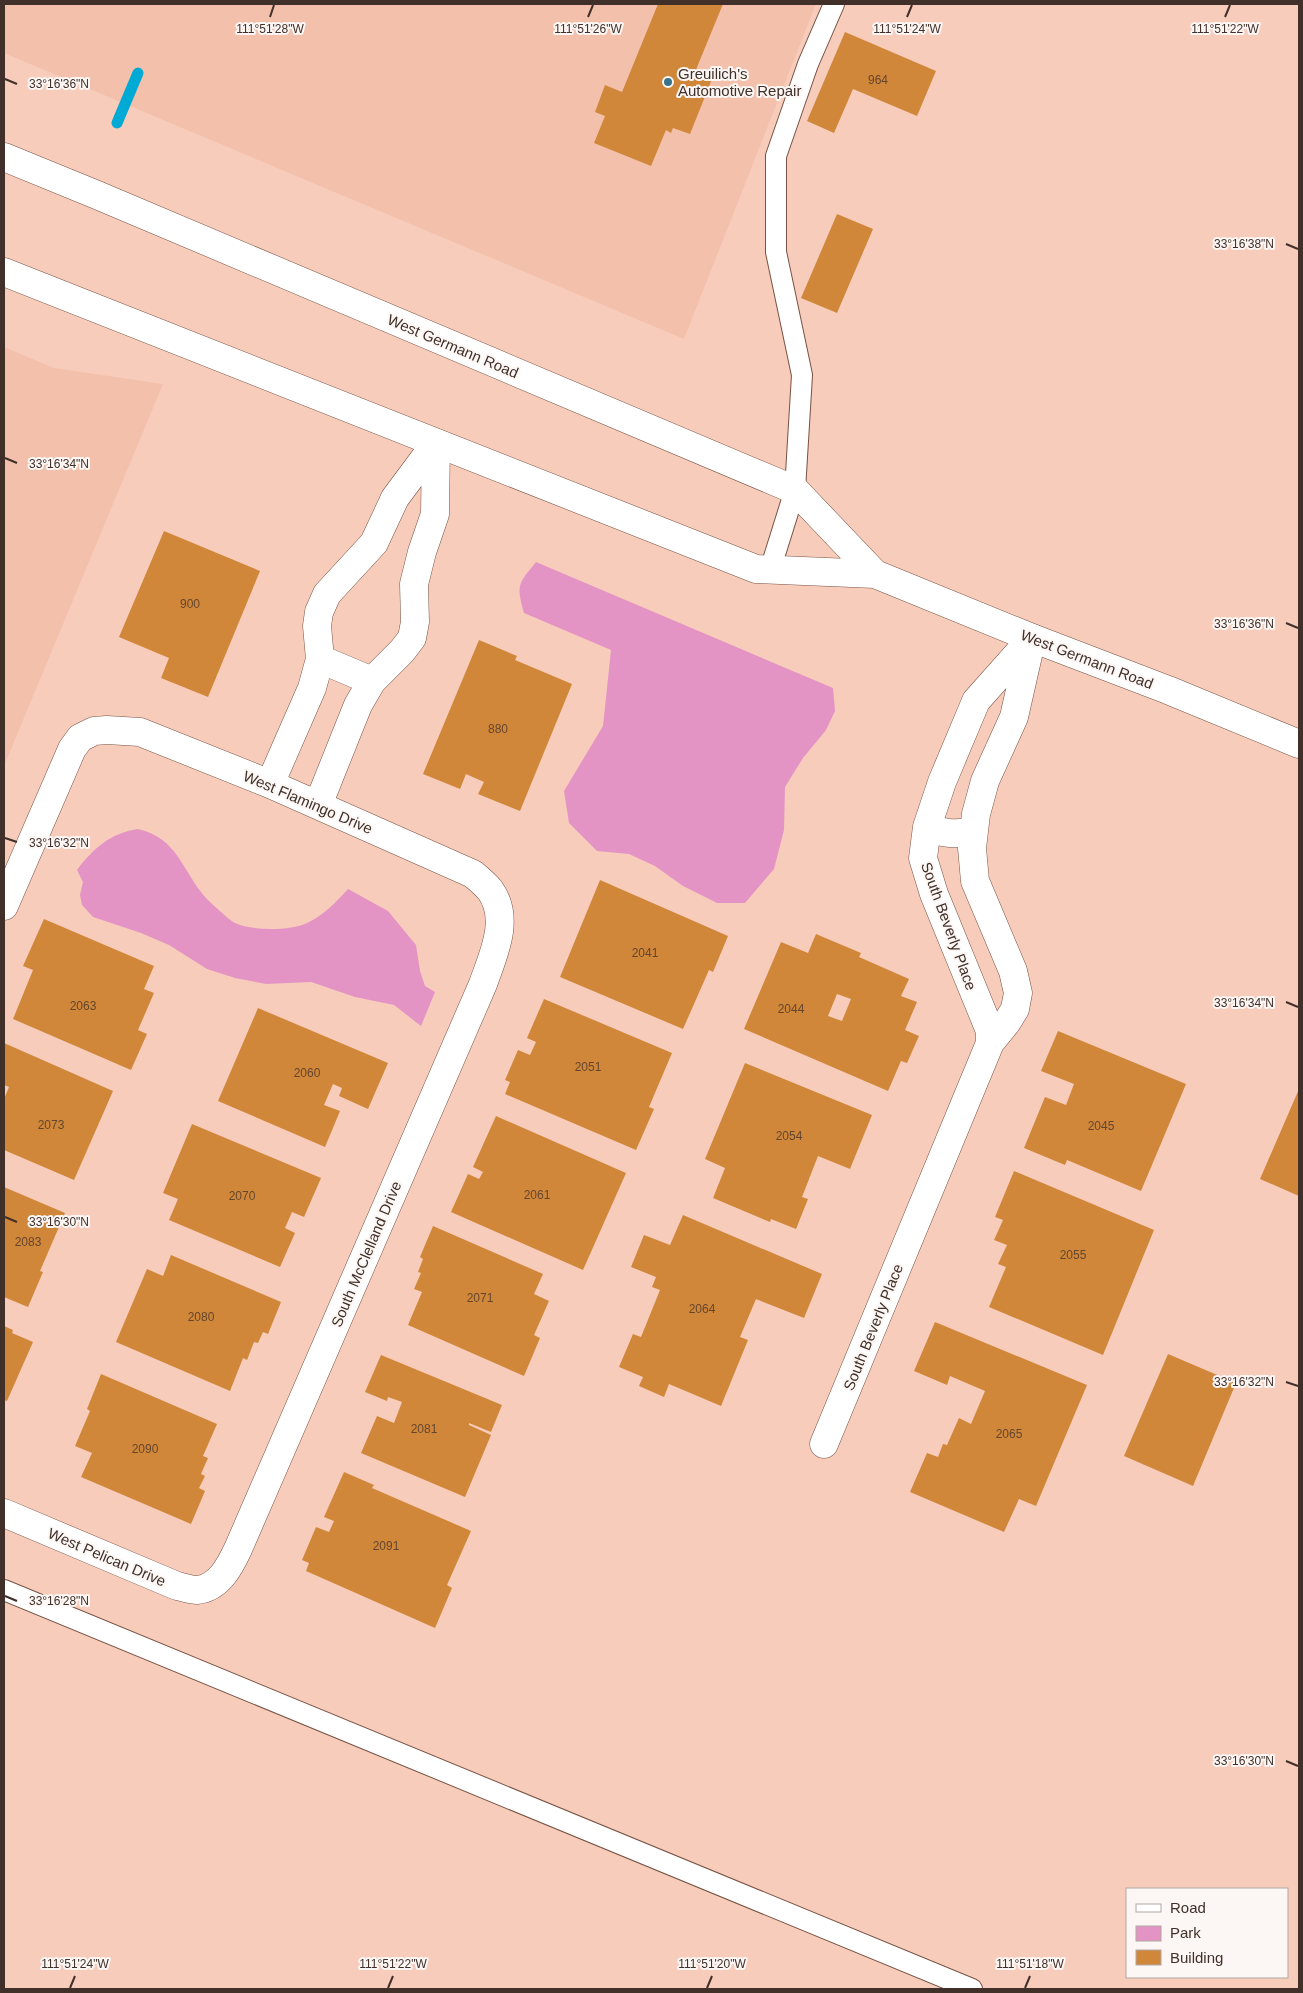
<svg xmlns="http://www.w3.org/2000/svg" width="1303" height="1993" viewBox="0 0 1303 1993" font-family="Helvetica,sans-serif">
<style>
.built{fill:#f3c0ac}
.green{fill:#e394c4}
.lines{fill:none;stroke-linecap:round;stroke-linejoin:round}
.stream{stroke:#01aad4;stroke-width:11}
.building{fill:#d1873a;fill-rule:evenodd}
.lane-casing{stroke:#785344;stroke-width:22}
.street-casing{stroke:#785344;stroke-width:29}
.secondary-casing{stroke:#785344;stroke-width:29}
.lane{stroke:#fff;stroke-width:20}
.street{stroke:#fff;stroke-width:28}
.secondary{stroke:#fff;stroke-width:28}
.ticks{fill:none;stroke:#413029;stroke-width:2}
.poi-dot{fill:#36758a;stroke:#fcf7f5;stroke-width:2}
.labels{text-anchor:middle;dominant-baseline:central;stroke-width:4;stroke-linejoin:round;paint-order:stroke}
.number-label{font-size:12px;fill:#65462d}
.poi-label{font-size:15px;fill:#413029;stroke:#fcf7f5;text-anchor:start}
.street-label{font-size:15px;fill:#413029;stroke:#fcf7f5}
.ticks-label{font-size:12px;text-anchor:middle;fill:#413029;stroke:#fcf7f5;stroke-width:4;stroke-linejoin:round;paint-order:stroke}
</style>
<rect width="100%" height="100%" fill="#f8ccbb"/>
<path class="built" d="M4 4H816L684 339 4 53Z
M4 347 54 368 163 384 4 766Z"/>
<path class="green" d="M536 562 833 688 835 711 826 730 803 758 785 787 784 830 774 869 745 903H717L683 886 655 866 629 854 597 851 569 823 564 791 603 726 611 650 524 613C516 585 518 584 536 562Z
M138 829C178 838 182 871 206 898 212 904 228 919 235 923 253 931 289 931 307 923 323 916 336 902 348 889L388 911 416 945 420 971 425 986 435 992 421 1026 394 1005 355 997 311 982 266 984 235 978 207 969 169 945 141 933 93 917 82 905 80 895 83 882 77 870C93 849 110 833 138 829Z"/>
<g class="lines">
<path class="stream" d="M117 123 138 73"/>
</g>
<path class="building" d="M658 4H723L695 72 712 79 690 134 673 128 671 133 666 130 651 166 594 143 605 116 595 112 605 85 622 92Z
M845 32 936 71 917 116 853 89 834 133 807 121Z
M837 214 873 229 837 313 801 298Z
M164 531 260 571 208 697 161 678 169 658 119 637Z
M479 640 517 656 515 660 572 684 520 811 478 794 484 782 466 774 460 789 423 774Z
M600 880 728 936 713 972 709 970 683 1029 560 977Z
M44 919 154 966 144 989 154 993 138 1030 147 1034 131 1070 13 1019 33 970 23 966Z
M816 934 861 953 859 957 909 979 901 996 917 1002 905 1030 919 1036 907 1063 901 1061 888 1091 744 1029 781 942 808 953ZM837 994 851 999 842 1021 828 1016Z
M544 999 672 1053 649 1107 654 1109 636 1150 505 1094 510 1082 505 1080 518 1050 530 1055 536 1042 527 1038Z
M258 1008 388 1063 368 1109 339 1096 342 1088 333 1084 324 1105 340 1111 325 1147 218 1101Z
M1058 1031 1186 1084 1141 1191 1067 1160 1065 1165 1024 1148 1045 1097 1066 1105 1074 1084 1041 1071Z
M4 1043 113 1091 74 1180 4 1150V1099L9 1087 4 1085Z
M745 1063 872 1115 850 1169 818 1156 802 1197 808 1199 796 1229 771 1219 770 1222 713 1198 725 1168 705 1159Z
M1299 1089V1196L1260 1179Z
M496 1116 626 1173 583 1270 451 1212 468 1174 479 1179 483 1172 473 1167Z
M192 1124 321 1178 304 1217 292 1212 285 1228 295 1233 280 1267 169 1220 178 1199 163 1193Z
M1014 1171 1154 1230 1103 1355 989 1307 1006 1267 998 1264 1007 1245 994 1240 1003 1220 995 1217Z
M4 1187 65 1213 40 1271 43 1272 28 1307 4 1297Z
M683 1215 822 1274 804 1318 756 1299 740 1337 748 1340 721 1406 669 1384 664 1397 639 1386 643 1377 619 1367 633 1334 641 1337 660 1290 652 1287 656 1277 631 1267 644 1235 670 1245Z
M433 1226 543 1274 534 1294 549 1301 534 1335 540 1338 524 1376 408 1325 422 1292 414 1289 421 1273 418 1272 423 1259 420 1257Z
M171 1255 281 1302 268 1334 263 1332 258 1343 254 1342 247 1360 243 1358 230 1391 116 1342 147 1269 163 1276Z
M935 1322 1087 1385 1036 1506 1019 1499 1004 1532 910 1492 927 1453 938 1457 943 1444 947 1445 959 1418 971 1424 985 1391 950 1376 947 1385 914 1371Z
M4 1326 13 1330 12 1333 33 1342 7 1401 4 1400Z
M1168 1354 1236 1383 1193 1486 1124 1456Z
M381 1355 502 1405 491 1432 469 1423V1425L491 1435 465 1497 361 1453 377 1416 394 1423 402 1402 388 1397 387 1401 365 1392Z
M101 1374 217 1424 203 1456 208 1458 201 1474 205 1476 199 1488 205 1491 191 1524 81 1477 92 1453 75 1446 90 1411 87 1409Z
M344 1472 374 1485 372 1488 471 1531 447 1585 452 1588 435 1628 306 1571 309 1563 302 1560 316 1527 329 1532 334 1521 324 1517Z"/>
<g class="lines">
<defs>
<path id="lane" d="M770 570 795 490 802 375 776 252V156L808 64 834 4
M4 1590 972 1989"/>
<path id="street" d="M320 659 372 681
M270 784 312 688 320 659 317 626 319 612 327 594 374 543 395 498 436 443
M318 805 358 705 372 681 402 651 412 638 415 622 414 584 422 552 435 514 436 443
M927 827C944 834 956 835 974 831
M4 906 72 749 80 738 94 731 107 730 140 732 270 784 473 874C479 879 485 884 490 890 511 919 493 955 483 984L238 1549C230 1566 219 1588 197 1590 191 1590 183 1587 177 1586L4 1513
M990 1043 1007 1022 1015 1009 1018 993 1013 971 975 881 972 848 976 814 985 781 1014 717 1031 642
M824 1444 990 1043V1031L934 894 923 858 927 827 942 782 976 701 1032 638"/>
<path id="secondary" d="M4 157 97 195 795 490 875 574
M4 272 756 569 875 574 1032 638 1168 690 1299 744"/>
</defs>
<use href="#lane" class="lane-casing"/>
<use href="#street" class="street-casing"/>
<use href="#secondary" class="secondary-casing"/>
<use href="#lane" class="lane"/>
<use href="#street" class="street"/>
<use href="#secondary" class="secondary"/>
</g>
<path class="ticks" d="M270 17 274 5M588 17 593 5M907 17 912 5M1225 17 1230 5M5 79 17 84M1286 244 1298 249M5 458 17 463M1286 623 1298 628M5 838 17 842M1286 1002 1298 1007M5 1217 17 1222M1286 1382 1298 1386M5 1596 17 1601M1286 1761 1298 1766M70 1988 75 1976M388 1988 393 1976M707 1988 712 1976M1025 1988 1030 1976"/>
<circle class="poi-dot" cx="668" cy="82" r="5"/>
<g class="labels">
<g class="number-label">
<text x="878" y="80">964</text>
<text x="190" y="604">900</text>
<text x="498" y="729">880</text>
<text x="645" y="953">2041</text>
<text x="83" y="1006">2063</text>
<text x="791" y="1009">2044</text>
<text x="588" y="1067">2051</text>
<text x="307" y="1073">2060</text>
<text x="51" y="1125">2073</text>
<text x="1101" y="1126">2045</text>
<text x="789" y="1136">2054</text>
<text x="537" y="1195">2061</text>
<text x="242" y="1196">2070</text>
<text x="28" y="1242">2083</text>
<text x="1073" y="1255">2055</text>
<text x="480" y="1298">2071</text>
<text x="702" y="1309">2064</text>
<text x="201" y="1317">2080</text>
<text x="424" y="1429">2081</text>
<text x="1009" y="1434">2065</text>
<text x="145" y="1449">2090</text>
<text x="386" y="1546">2091</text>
</g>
<g class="poi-label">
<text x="678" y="73">Greuilich's<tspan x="678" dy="17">Automotive Repair</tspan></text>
</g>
<g class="street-label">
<text transform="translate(453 346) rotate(23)">West Germann Road</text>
<text transform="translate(1087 659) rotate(21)">West Germann Road</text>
<text transform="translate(308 802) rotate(23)">West Flamingo Drive</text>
<text transform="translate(949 926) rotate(70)">South Beverly Place</text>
<text transform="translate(366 1254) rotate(-67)">South McClelland Drive</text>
<text transform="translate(873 1327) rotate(-68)">South Beverly Place</text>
<text transform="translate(107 1557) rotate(23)">West Pelican Drive</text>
</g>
</g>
<g class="ticks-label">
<text x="270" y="33">111°51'28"W</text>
<text x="588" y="33">111°51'26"W</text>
<text x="907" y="33">111°51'24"W</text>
<text x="1225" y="33">111°51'22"W</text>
<text x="59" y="88">33°16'36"N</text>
<text x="1244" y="248">33°16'38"N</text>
<text x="59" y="468">33°16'34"N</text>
<text x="1244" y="628">33°16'36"N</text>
<text x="59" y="847">33°16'32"N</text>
<text x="1244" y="1007">33°16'34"N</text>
<text x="59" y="1226">33°16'30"N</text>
<text x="1244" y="1386">33°16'32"N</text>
<text x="59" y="1605">33°16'28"N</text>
<text x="1244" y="1765">33°16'30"N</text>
<text x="75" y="1968">111°51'24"W</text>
<text x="393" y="1968">111°51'22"W</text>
<text x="712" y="1968">111°51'20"W</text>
<text x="1030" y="1968">111°51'18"W</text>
</g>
<rect width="1303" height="1993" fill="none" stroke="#413029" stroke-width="10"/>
<rect x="1126" y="1888" width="162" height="90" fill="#fcf7f5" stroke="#b1a7a3"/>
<rect x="1136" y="1904" width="25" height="8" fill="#ffffff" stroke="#b1a7a3"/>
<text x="1170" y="1913" font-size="15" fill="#413029">Road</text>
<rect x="1136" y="1926" width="25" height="15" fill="#e394c4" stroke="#b1a7a3"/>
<text x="1170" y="1938" font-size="15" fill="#413029">Park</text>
<rect x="1136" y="1950" width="25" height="15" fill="#d1873a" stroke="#b1a7a3"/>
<text x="1170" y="1963" font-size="15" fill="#413029">Building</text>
</svg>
